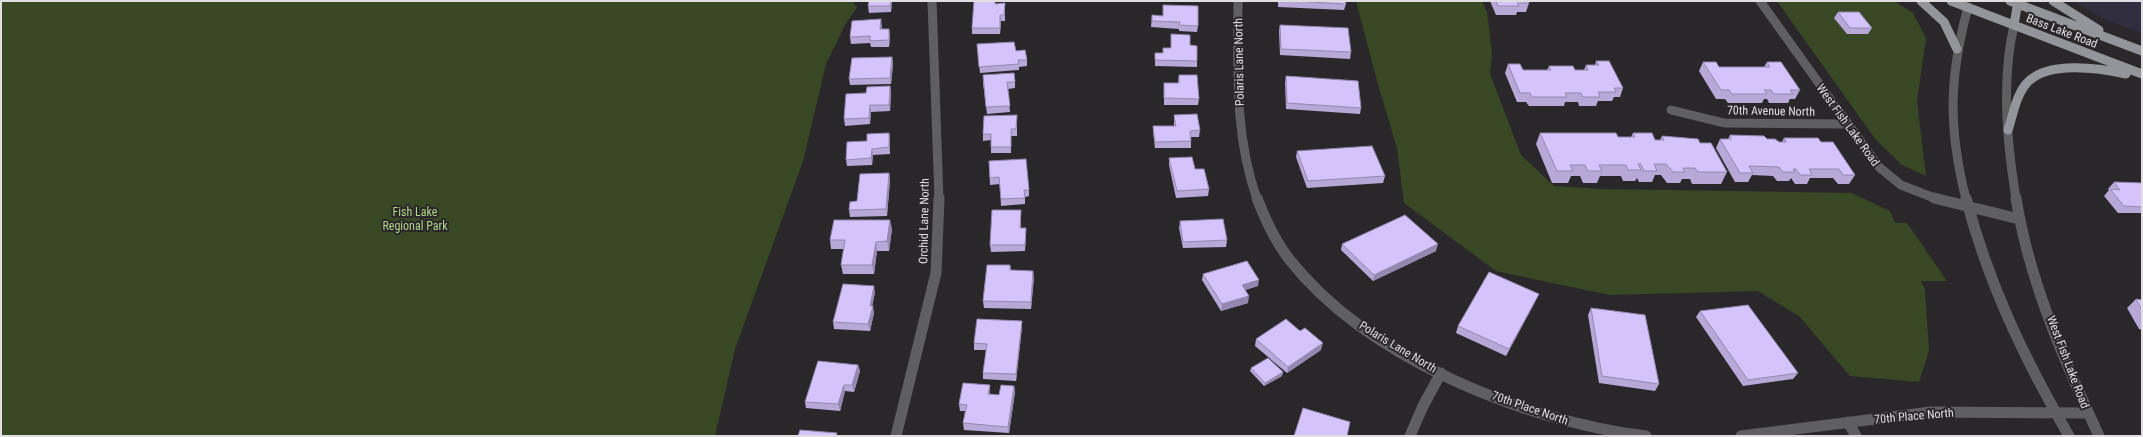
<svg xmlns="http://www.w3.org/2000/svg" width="2143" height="437" viewBox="0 0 2143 437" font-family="'Roboto Condensed',sans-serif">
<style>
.education{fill:#302d3e}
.green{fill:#384825}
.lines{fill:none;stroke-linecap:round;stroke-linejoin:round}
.minor-far1{stroke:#5f5f61;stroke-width:9}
.minor{stroke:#5f5f61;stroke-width:11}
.major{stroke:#94959a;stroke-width:9}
.wall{fill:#b7a8d8}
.shaded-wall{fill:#9588b0}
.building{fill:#d5c3fb;stroke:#9588b0}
.labels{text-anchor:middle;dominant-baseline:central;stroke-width:4;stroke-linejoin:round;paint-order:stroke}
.street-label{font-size:12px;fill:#e0dee1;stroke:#2a272a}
.park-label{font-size:12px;fill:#b0d487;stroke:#2a272a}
</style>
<rect width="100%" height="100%" fill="#2a272a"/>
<path class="education" d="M2073 1H2142V33L2108 21Z"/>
<path class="green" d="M1 1H852L857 7 845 25 826 64 803 161 735 349 715 436H1Z
M1356 1H1482L1487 12 1492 53 1490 74 1521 155 1554 186 1600 189 1851 193 1890 211 1895 223H1907L1947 281H1921L1925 290 1929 351 1919 382 1850 376 1799 316 1758 291 1610 295 1496 271 1404 203 1397 148 1377 81Z
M1777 1H1894L1913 13 1926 38 1917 101 1926 176 1902 165 1876 140Z"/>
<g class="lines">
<path class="minor-far1" d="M932 1 939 199
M1238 1C1238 68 1234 135 1257 199
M1760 1 1879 167 1901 185 1937 199
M2014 25C2001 82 2007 142 2016 199
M1671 110 1724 123 1847 124
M1966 199C1948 128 1949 77 1968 7"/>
<path class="minor" d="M1257 198C1265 219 1275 241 1289 259 1367 358 1524 421 1646 436
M1934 198 2019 219
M1966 198C1988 283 2025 360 2069 436
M2016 198C2029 281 2064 360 2099 436
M1848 422 1856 436
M896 436 936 273 939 198
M1410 436 1423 406 1441 373
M1741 436 1931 412 2088 413"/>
<path class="major" d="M1921 1 1944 22 1957 49
M1951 1 2142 74
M2010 1 2142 51
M2053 1 2099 30
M2014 25 2018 1
M2008 130C2013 115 2016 96 2026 84 2046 60 2099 68 2126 74"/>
</g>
<path class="wall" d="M869 1H892L891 12 869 13 868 6Z
M995 1V4L1005 10V21H1001L1000 34H972V28Z
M1278 1H1345L1346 4 1344 10 1278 7Z
M1490 1H1528L1529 3 1526 12H1517L1516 15H1496Z
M1838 12 1872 28 1868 34H1847L1834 18Z
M1152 15 1198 26 1197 32 1179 31V29L1151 27Z
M1280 25 1351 52 1350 59 1280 55 1279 31Z
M882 26 881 29 890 35 889 47H871L870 43 851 44 850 37Z
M1171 34 1190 45 1197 61V67L1155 66V53H1163L1171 48Z
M977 44 1016 51 1027 60V66L1019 67V70L980 73Z
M892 57 893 64 891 84 850 85 849 79Z
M1596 61 1623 88 1620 97H1614L1612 101H1598L1596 106H1579L1578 102H1565L1564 106H1529L1526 102H1517L1505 73 1508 64 1523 70H1547L1549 66 1575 70H1584L1586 65H1595Z
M1703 62 1719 67H1764L1767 62 1800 90 1795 99H1790L1788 103H1769L1767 99H1764L1762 103H1728L1725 99H1716L1699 71Z
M1179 75 1199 99 1198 105H1164V83H1178Z
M1286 76 1361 108 1360 114 1286 109 1285 83Z
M983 82H1015V88L1008 89 1010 112 987 114Z
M890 86 891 92 890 111 871 112 870 124 845 126 844 119 866 93Z
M1017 115V136H1011V153H991V140L983 141V134Z
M1174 115 1200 130 1199 137H1191V148H1155L1153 132V126H1174Z
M889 133 890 139V154L873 155 872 165 847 166 846 160 867 141Z
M1540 133 1618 137H1631L1633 133 1655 140H1660L1662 136 1700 143 1727 172 1721 184H1692L1690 179H1682L1680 183H1667L1661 175H1655L1652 182H1639L1637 178 1635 181H1623L1621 176H1600L1597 183H1583L1580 176H1571L1568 183H1552L1536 144Z
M1730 135 1767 139 1779 142H1782L1784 138 1821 142 1855 175 1849 184H1838L1833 178H1810L1807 184H1795L1791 178 1789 181H1777L1773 176 1752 175 1748 182H1735L1716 148 1720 139H1728Z
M1297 151 1385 176 1383 183 1307 188 1296 157Z
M1169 158 1195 169 1209 189 1208 196 1176 198 1169 165Z
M989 161 1029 190V196L1025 197V204L1001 206 1000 184 990 185Z
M889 173 890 180 887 216 850 217 849 210 857 201Z
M2114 182 2142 183V213H2118L2104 196 2109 190 2108 189Z
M1021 210V228L1026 234 1025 251 991 252 990 245Z
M1180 221 1227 240 1226 247 1183 248 1179 228Z
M892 229 889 251H877L874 274H843L841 265 844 249H831L830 240Z
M1342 244 1436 251 1373 281 1341 250Z
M1010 265 1011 270 1034 277 1031 309 984 308 983 301Z
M1203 274 1258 286 1245 290 1248 303 1221 311 1202 280Z
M875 292 872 306 874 313 870 331 834 329 833 322Z
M2136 299 2142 300V330L2139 329 2127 308Z
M1536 300 1506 356 1456 333 1458 326Z
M1591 308 1659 384 1655 391 1599 383 1588 315Z
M1700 311 1798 373 1793 379 1743 386 1696 317Z
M1022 321V327L1016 381 983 379V373L986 350H974V343Z
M1256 339 1321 350 1287 373 1255 346Z
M858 365 860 371 854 392 845 391 840 411 806 408 805 402Z
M1251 368 1283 372 1282 376 1264 386 1250 371Z
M990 385V394L999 395 1014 386 1015 392 1009 433 964 430 963 423 965 411H960L959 404Z"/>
<path class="shaded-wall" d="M891 1H892L891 12 890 6Z
M1000 15 1001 21 1000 34Z
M881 19 882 26 881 36 880 29Z
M889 29 890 35 889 47Z
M892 57 893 64 891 84 890 78Z
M890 86 891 92 890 111 889 105Z
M870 105 871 112 870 124 869 118Z
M889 133 890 139V154L889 147Z
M872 149 873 155 872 165 871 158Z
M889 173 890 180 887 216 886 209Z
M890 220 892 229 889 251 887 241Z
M876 242 877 251 874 274 872 265Z
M1438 244 1436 251 1373 281 1374 275Z
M1033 271 1034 277 1031 309V302Z
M1259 280 1258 286 1241 291 1242 285Z
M874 286 875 292 871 313 870 306Z
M1539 294 1536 300 1506 356 1509 349Z
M1249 296 1248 303 1221 311 1222 304Z
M873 306 874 313 870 331 868 324Z
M1022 321V327L1016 381V374Z
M1323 343 1321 350 1287 373 1288 367Z
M858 365 860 371 854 392 852 385Z
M1283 372 1282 376 1264 386 1265 383Z
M844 385 845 391 840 411 838 404Z
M990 385V392L989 400 988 394Z
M1014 386 1015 392 1009 433 1008 427Z"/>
<path class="building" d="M869 1H891L890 6H868Z
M974 1H995V4L1005 3 1004 15H1000V28H972Z
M1293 1H1345L1346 4Z
M1496 1H1528L1529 3H1517L1519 6H1498Z
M1163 5 1198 6V26L1179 25 1180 22 1152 21V15L1163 16Z
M1838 12H1859L1872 28H1850Z
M881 19 880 29H889V40L870 41V36L850 37 852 21Z
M1280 25 1348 28 1351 52 1281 49Z
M1171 34 1190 35V45L1197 46V61L1155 60V53H1163V48H1171Z
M1014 42 1016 51 1025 50 1027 60H1018L1019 64 979 67 977 44Z
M892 57 890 78 849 79 852 58Z
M1596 61H1609L1623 88H1614L1616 92H1598L1600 97H1583L1581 93H1565L1567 97H1532L1530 93H1520L1508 64H1520L1523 70H1551L1549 66H1573L1575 70H1588L1586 65H1599Z
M1703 62H1716L1719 67H1770L1767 62H1781L1800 90H1790L1793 94H1774L1771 90H1764L1767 94H1732L1729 90H1721Z
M1014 73 1015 82H1007L1010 106 986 107 983 75Z
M1179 75H1197L1199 99 1164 98V83H1179Z
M1286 76 1358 81 1361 108 1287 103Z
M890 86 889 105H870L869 118 844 119 846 94 866 93 867 87Z
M1197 114 1200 130 1190 131 1191 141 1155 142 1153 126H1176L1174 115Z
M1017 115 1016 129H1011V147H991V134H983L984 116Z
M889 133V147L872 149 871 158 846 160 847 142 867 141V134Z
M1540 133H1616L1618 137H1635L1633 133H1652L1655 140H1664L1662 136 1698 139 1700 143H1711L1727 172H1698L1695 168H1683L1685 172H1673L1666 164H1654L1657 171H1644L1641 164H1638L1641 170H1628L1626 165H1599L1602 171H1588L1585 165H1570L1573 171H1557Z
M1730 135 1764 136 1767 139H1775L1779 142H1786L1784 138H1818L1821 142H1833L1855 175H1843L1839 169H1809L1812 175H1800L1796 169H1793L1795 172H1783L1779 167 1749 166 1753 173H1740L1720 139H1731Z
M1372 146 1385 176 1308 181 1297 151Z
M1192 157 1195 169H1204L1209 189 1177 191 1169 158Z
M1026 159 1029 190H1024L1025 198 1001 199 999 177 990 178 989 161Z
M889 173 886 209 849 210 850 202 857 201 860 174Z
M2114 182 2142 183V207L2124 206 2110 189 2120 190Z
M992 210H1021L1020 228H1026L1025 245H990Z
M1405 215 1438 244 1374 275 1342 244Z
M1223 219 1227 240 1183 242 1180 221Z
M834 220H890L887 241 876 242 872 265H841L845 240H830Z
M1247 261 1259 280 1242 285 1249 296 1222 304 1203 274Z
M987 265H1010V270L1033 271 1031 302 983 301Z
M1489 272 1539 294 1509 349 1458 326Z
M843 284 874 286 870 306H873L868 324 833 322Z
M2136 299 2142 300V310Z
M1748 305 1798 373 1748 380 1700 311Z
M1591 308 1645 315 1659 384 1602 376Z
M977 319 1022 321 1016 374 983 373 987 344 974 343Z
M1286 319 1300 331 1305 328 1323 343 1288 367 1256 339Z
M1268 358 1283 372 1265 383 1251 368Z
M818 361 858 365 852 385H844L838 404 805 402Z
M963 383 990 385 988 394 999 395 1001 385 1014 386 1008 427 963 423 967 405 959 404Z
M1303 408 1350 422 1347 436H1294Z
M800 430 837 433 836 436H798Z"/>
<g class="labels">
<g class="street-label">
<text transform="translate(2062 31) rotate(21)">Bass Lake Road</text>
<text transform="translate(1239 62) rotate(-91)">Polaris Lane North</text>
<text transform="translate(1771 111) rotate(1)">70th Avenue North</text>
<text transform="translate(1848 125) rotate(54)">West Fish Lake Road</text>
<text transform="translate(924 221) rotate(-89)">Orchid Lane North</text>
<text transform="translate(1398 347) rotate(31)">Polaris Lane North</text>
<text transform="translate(2068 362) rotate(69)">West Fish Lake Road</text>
<text transform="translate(1530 408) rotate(19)">70th Place North</text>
<text transform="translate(1914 416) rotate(-5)">70th Place North</text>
</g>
<g class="park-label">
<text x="415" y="212">Fish Lake<tspan x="415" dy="14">Regional Park</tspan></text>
</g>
</g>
<rect width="2143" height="437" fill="none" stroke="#e0dee1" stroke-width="4"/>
</svg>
